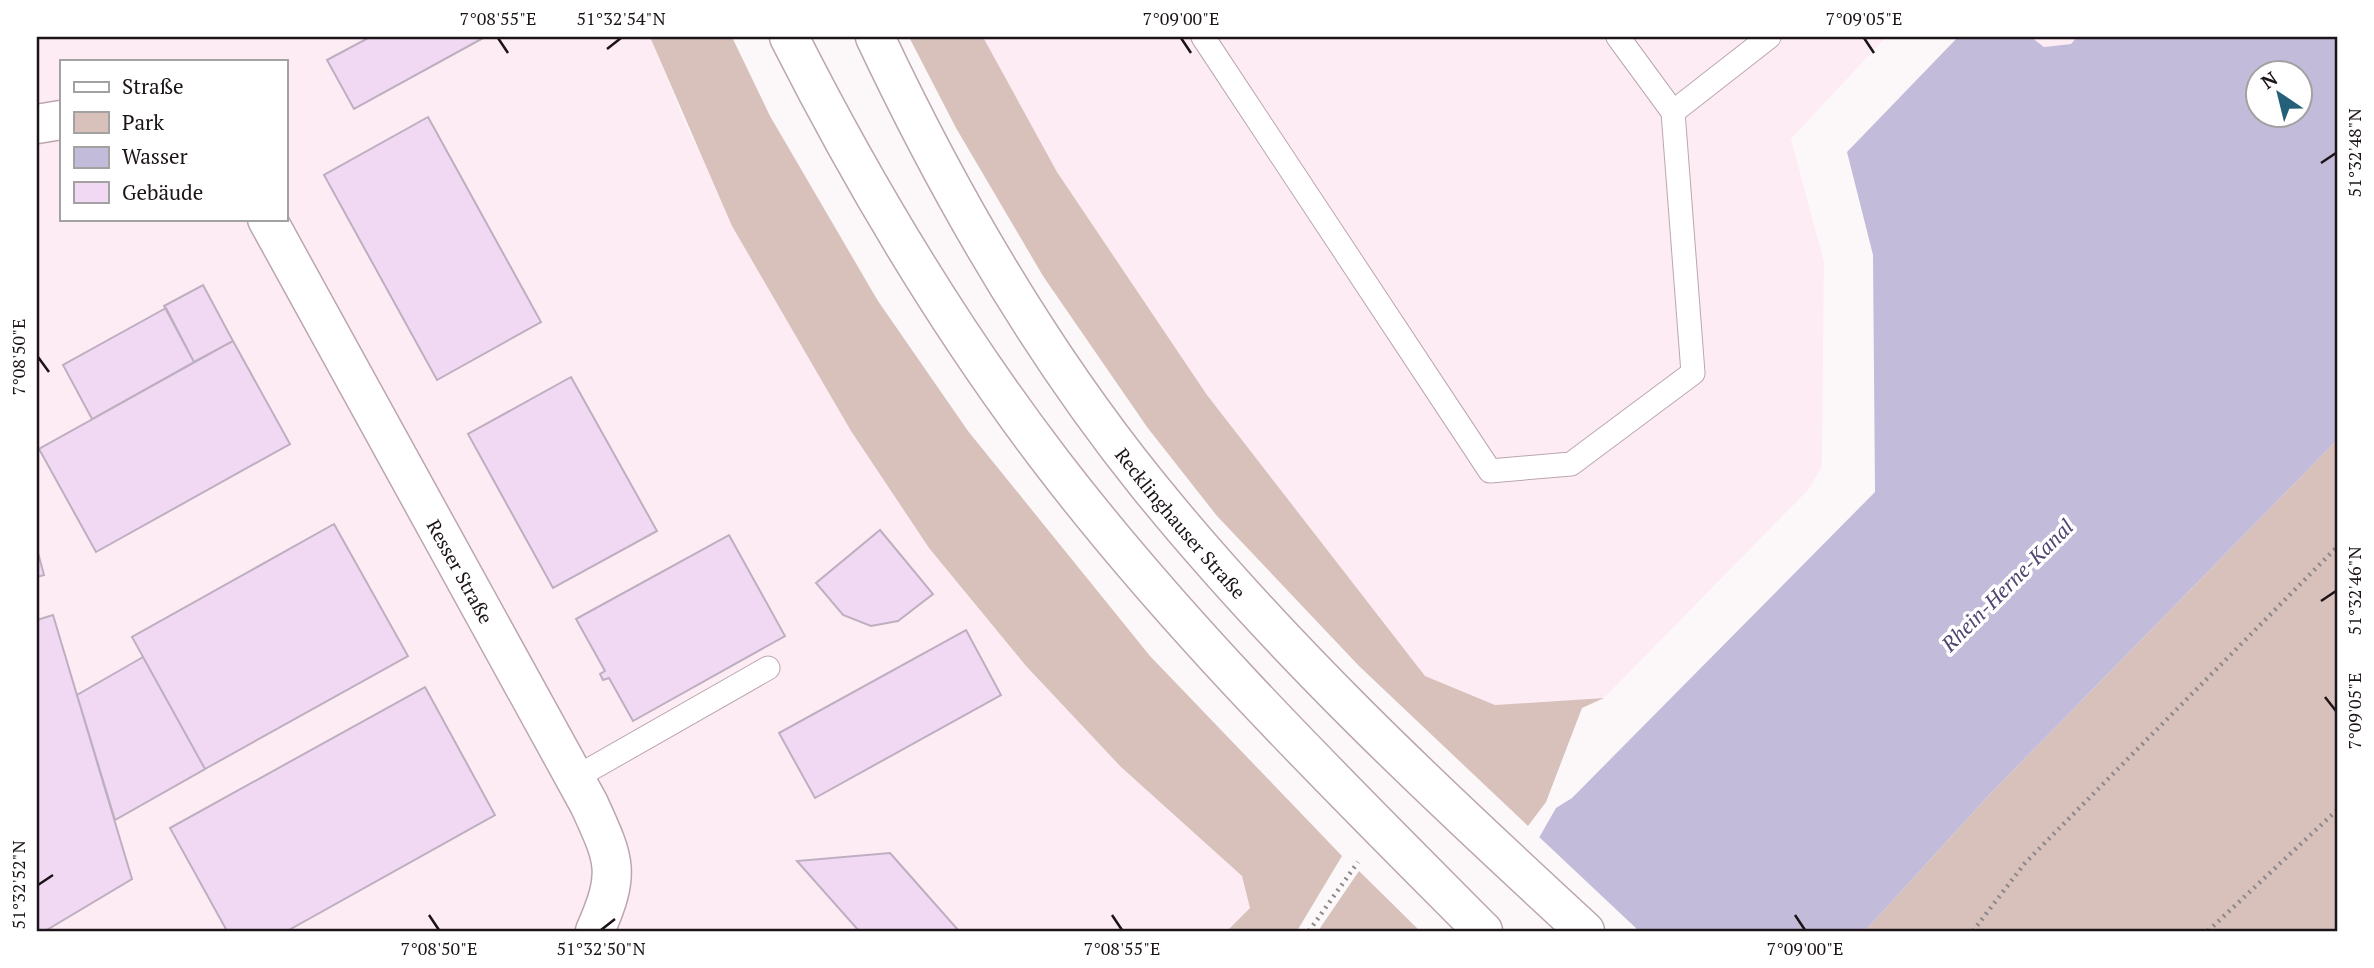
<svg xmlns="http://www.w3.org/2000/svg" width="2374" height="968" viewBox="0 0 2374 968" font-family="'PT Serif',serif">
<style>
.built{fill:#feecf5;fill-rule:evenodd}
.green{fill:#d8c0bb}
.water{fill:#c3bbda;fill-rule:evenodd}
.pier{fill:#fcf8fa}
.building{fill:#f1d9f4;stroke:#beafc0;stroke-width:2}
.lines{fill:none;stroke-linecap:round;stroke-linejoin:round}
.service-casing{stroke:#bba6b0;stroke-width:25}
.minor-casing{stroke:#bba6b0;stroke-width:41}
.secondary-casing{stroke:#bba6b0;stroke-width:41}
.path{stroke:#8d878a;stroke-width:4.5;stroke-dasharray:2 5;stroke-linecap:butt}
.service{stroke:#fff;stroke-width:23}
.minor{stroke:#fff;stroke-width:38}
.secondary{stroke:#fff;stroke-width:38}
.ticks{fill:none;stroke:#1c1418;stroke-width:2.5}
.labels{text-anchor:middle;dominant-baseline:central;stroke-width:7;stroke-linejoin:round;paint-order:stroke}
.street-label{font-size:19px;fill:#1c1418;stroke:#fff}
.water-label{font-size:21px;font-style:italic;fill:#524370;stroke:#fff}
.neatline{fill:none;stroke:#1c1418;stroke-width:2.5}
.ticks-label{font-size:18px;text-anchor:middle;fill:#1c1418}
</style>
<rect width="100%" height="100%" fill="#fcf8fa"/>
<path class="built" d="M37 37H650L690 134 851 431 929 548 1026 666 1121 767 1242 876 1250 908 1227 931H37ZM61 61H285V219H61Z
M983 37H1886L1791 139 1824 262 1822 466 1809 489 1604 698 1495 705 1425 676 1207 395 1057 172Z
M2031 37H2077L2071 44 2044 47Z"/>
<path class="green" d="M650 37H732L770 116 878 301 968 431 1150 656 1342 856 1297 931H1227L1250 908 1242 876 1121 767 1026 666 929 548 851 431 732 226Z
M909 37H983L1057 172 1207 395 1425 676 1495 705 1604 698 1582 708 1546 802 1528 826 1359 666 1217 516 1147 427 1043 276 956 128Z
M2337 440V931H1865L1990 794Z
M1359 871 1420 931H1318Z"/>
<path class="water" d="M1958 37H2031L2044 47 2071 44 2077 37H2337V440L1990 794 1865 931H1448L1540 836 1556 808 1572 798 1875 492 1873 255 1847 152ZM2258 74H2300V116H2258Z"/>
<path class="pier" d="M1537 835 1639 931H1445Z"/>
<path class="building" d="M370 37H485L354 109 327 60Z
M428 117 541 322 437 380 324 175Z
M203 285 233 341 194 362 164 306Z
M166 308 194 362 92 419 63 365Z
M233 341 290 444 96 552 39 449Z
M571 377 657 531 553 588 468 434Z
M334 524 408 656 205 769 132 637Z
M880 530 933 594 898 621 871 626 843 615 816 583Z
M729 535 785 636 633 721 609 678 603 680 600 674 605 671 576 619Z
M37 549 44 575 37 577Z
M53 615 132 879 45 931H37V620Z
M966 630 1001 695 815 798 779 733Z
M143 657 205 769 115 820 77 695Z
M425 687 495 815 287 931H227L170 828Z
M890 853 959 931H859L797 861Z"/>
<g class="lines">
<defs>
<path id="service" d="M1203 37 1490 471 1571 464 1693 373 1673 112 1618 37
M1673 112 1769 37
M575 778 768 668"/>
<g id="minor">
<path d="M37 124 61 120"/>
<path id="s1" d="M267 219 589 804C615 861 621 872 595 931"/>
</g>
<g id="secondary">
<path d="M789 37C865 187 951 331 1053 464 1182 632 1334 781 1483 931"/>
<path id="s2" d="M875 37C949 194 1039 350 1148 485 1279 647 1432 790 1585 931"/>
</g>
</defs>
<use href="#service" class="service-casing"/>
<use href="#minor" class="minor-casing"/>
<use href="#secondary" class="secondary-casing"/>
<path class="path" d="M1309 931 1358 862
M1973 931 2025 863 2337 547
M2208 931 2337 810"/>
<use href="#service" class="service"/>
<use href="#minor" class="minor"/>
<use href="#secondary" class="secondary"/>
</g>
<path class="ticks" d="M498 38 508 53M1181 38 1191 53M1864 38 1874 53M607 49 621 38M2321 163 2336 153M38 357 49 372M2321 601 2336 591M2325 697 2336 711M38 885 53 875M429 915 439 930M1112 915 1122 930M1795 915 1805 930M601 930 615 919"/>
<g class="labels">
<g class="street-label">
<text stroke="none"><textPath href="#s2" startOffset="576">Recklinghauser Straße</textPath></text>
<text stroke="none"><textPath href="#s1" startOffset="402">Resser Straße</textPath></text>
</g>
<g class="water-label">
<text transform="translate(2007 585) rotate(-45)">Rhein-Herne-Kanal</text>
</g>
</g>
<rect width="2374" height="968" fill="none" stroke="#ffffff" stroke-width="77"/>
<rect x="60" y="60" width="228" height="161" fill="#ffffff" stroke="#a4a1a3" stroke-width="2"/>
<rect x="74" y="82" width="35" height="10" fill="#ffffff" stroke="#a4a1a3" stroke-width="2"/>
<text x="122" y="94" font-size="21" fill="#1c1418">Straße</text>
<rect x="74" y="112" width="35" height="21" fill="#d8c0bb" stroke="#a4a1a3" stroke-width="2"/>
<text x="122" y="130" font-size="21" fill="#1c1418">Park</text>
<rect x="74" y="147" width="35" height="21" fill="#c3bbda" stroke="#a4a1a3" stroke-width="2"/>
<text x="122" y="164" font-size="21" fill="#1c1418">Wasser</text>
<rect x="74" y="182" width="35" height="21" fill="#f1d9f4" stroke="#a4a1a3" stroke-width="2"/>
<text x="122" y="200" font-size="21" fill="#1c1418">Gebäude</text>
<g transform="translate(2279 94) rotate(325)"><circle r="33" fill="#ffffff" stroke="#a4a1a3" stroke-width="2"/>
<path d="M0-5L12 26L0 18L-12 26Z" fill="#246077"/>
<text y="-10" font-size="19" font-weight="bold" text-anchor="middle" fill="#1c1418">N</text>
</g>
<rect x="38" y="38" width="2298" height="892" class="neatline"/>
<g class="ticks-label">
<text x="498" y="25">7°08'55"E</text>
<text x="621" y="25">51°32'54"N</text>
<text x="1181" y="25">7°09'00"E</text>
<text x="1864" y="25">7°09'05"E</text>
<text transform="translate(2355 153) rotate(-90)" y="6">51°32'48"N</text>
<text transform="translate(19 357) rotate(-90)" y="6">7°08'50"E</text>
<text transform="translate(2355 591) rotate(-90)" y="6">51°32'46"N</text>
<text transform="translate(2355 711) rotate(-90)" y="6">7°09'05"E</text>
<text transform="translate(19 885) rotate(-90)" y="6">51°32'52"N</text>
<text x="439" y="955">7°08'50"E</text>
<text x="601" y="955">51°32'50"N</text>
<text x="1122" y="955">7°08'55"E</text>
<text x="1805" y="955">7°09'00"E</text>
</g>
</svg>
